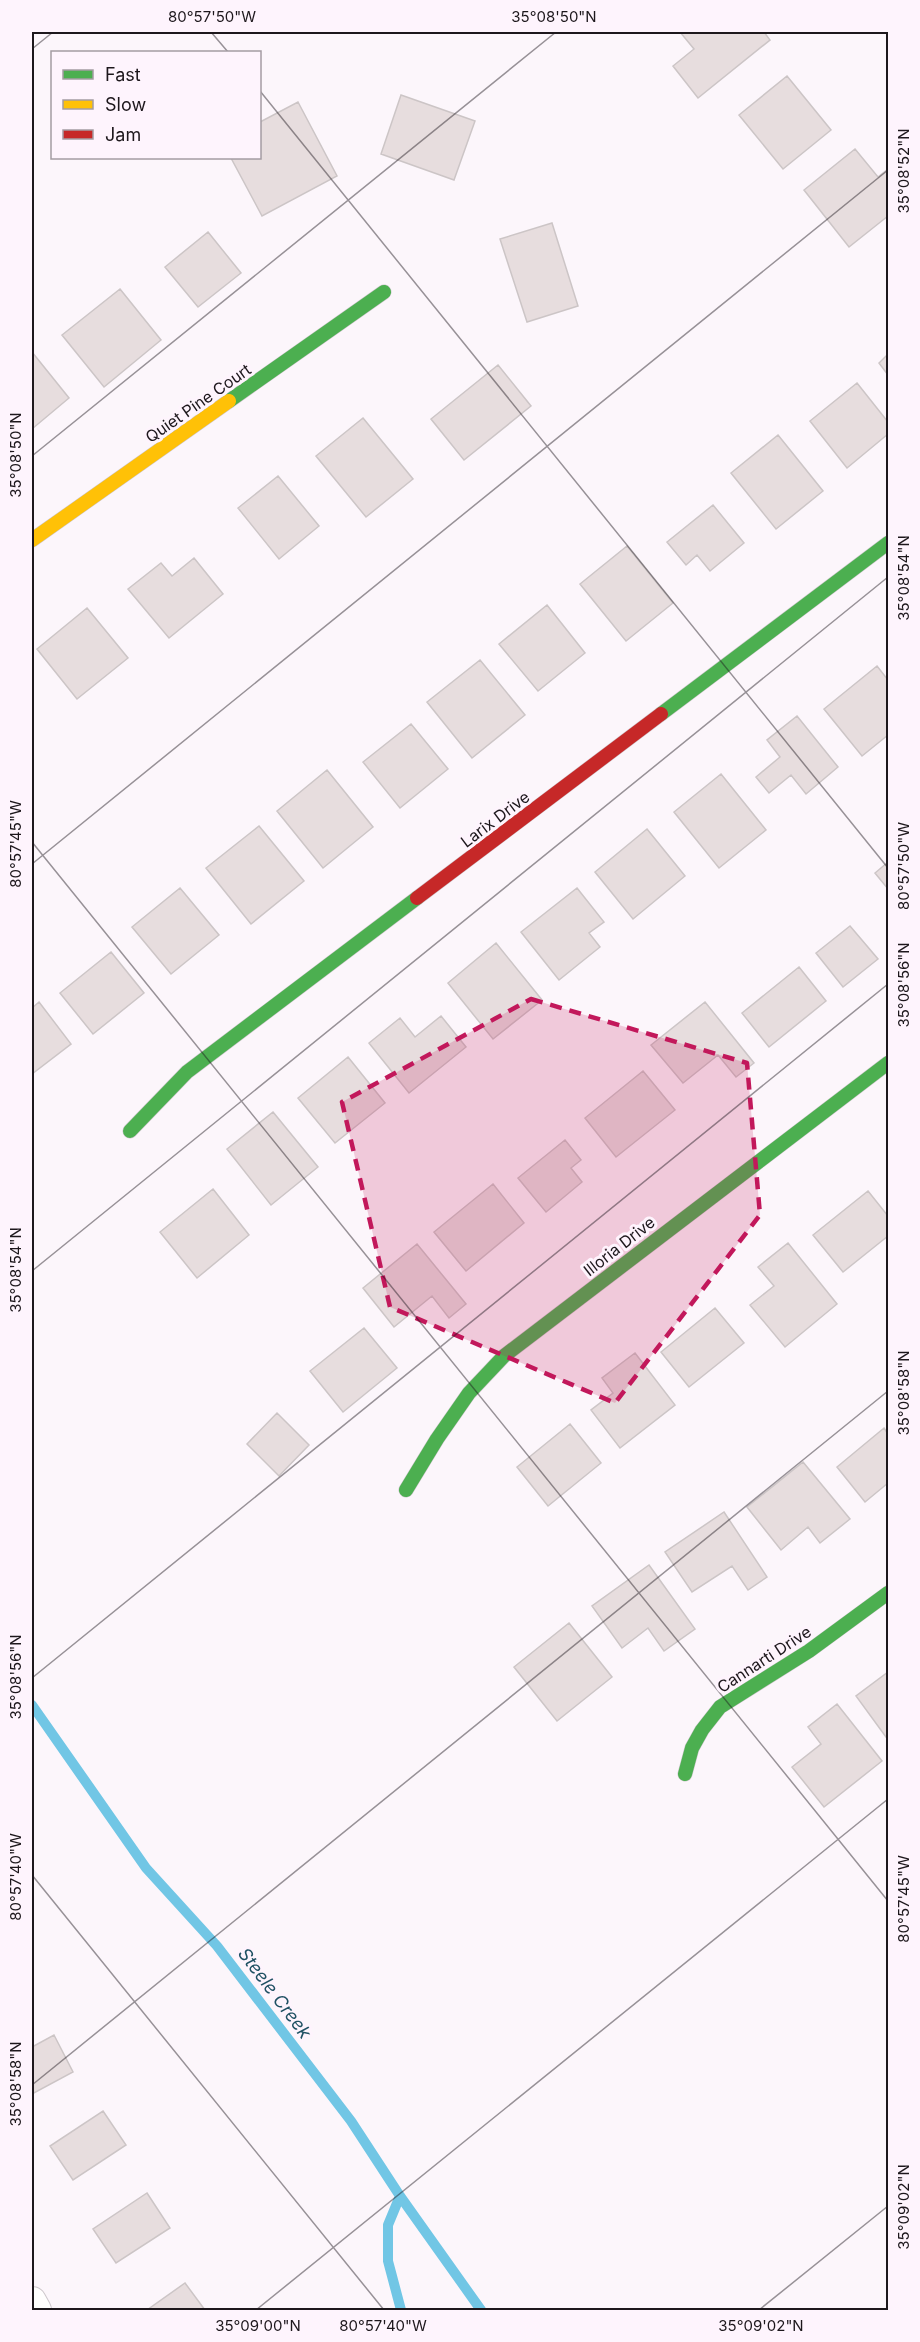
<svg xmlns="http://www.w3.org/2000/svg" width="920" height="2342" viewBox="0 0 920 2342" font-family="Inter,sans-serif">
<style>
.lines{fill:none;stroke-linecap:round;stroke-linejoin:round}
.stream{stroke:#71c6e5;stroke-width:10}
.building{fill:#e7ddde;stroke:#ccc5c6;stroke-width:1.5}
.street-casing{stroke:#cdc7cc;stroke-width:30}
.fast-casing{stroke:#cdc7cc;stroke-width:15}
.slow-casing{stroke:#cdc7cc;stroke-width:15}
.jam-casing{stroke:#cdc7cc;stroke-width:15}
.street{stroke:#fffefe;stroke-width:28}
.fast{stroke:#4caf50;stroke-width:14}
.slow{stroke:#ffc107;stroke-width:14}
.jam{stroke:#c62828;stroke-width:14}
.marked{fill:#c2185b;fill-opacity:0.2;stroke:#c2185b;stroke-width:4.5;stroke-dasharray:12 8;stroke-linejoin:round}
.ticks{fill:none;stroke:#1d171c;stroke-width:1.5;stroke-opacity:0.45}
.labels{text-anchor:middle;dominant-baseline:central;stroke-width:6;stroke-linejoin:round;paint-order:stroke}
.street-label{font-size:16px;fill:#1d171c;stroke:#fef4fd}
.water-label{font-size:18px;font-style:italic;fill:#1f5163;stroke:#fef4fd}
.neatline{fill:none;stroke:#1d171c;stroke-width:2}
.ticks-label{font-size:15px;text-anchor:middle;fill:#1d171c}
</style>
<rect width="100%" height="100%" fill="#fcf6fb"/>
<g class="lines">
<path class="stream" d="M32 1705 146 1868 217 1946 351 2121 400 2196 481 2310
M400 2196 388 2225V2261L401 2310"/>
</g>
<path class="building" d="M680 32H764L770 40 698 98 673 66 694 49Z
M787 76 831 130 783 169 739 115Z
M401 95 475 121 454 180 381 154Z
M298 102 337 176 262 216 231 158H260V122Z
M855 149 878 177 888 169V216L849 247 804 190Z
M552 223 578 306 527 322 500 239Z
M208 232 241 273 198 307 165 267Z
M120 289 161 340 104 387 62 335Z
M32 352 69 398 32 429Z
M888 354V375L879 363Z
M498 365 531 406 464 460 431 419Z
M857 383 888 422V434L847 468 810 421Z
M363 418 413 479 366 517 316 456Z
M778 435 823 491 776 529 731 473Z
M278 476 319 526 279 559 238 508Z
M713 505 744 543 710 571 697 555 686 565 667 542Z
M627 546 673 603 626 641 580 584Z
M194 558 223 594 169 638 128 589 161 563 172 576Z
M547 605 585 653 538 691 499 644Z
M87 608 128 658 77 699 37 649Z
M480 660 525 715 472 758 427 702Z
M877 666 888 680V735L862 756 824 709Z
M797 716 838 767 806 794 791 775 769 793 756 777 780 757 767 740Z
M411 724 448 769 400 808 363 762Z
M327 770 373 827 323 868 277 811Z
M721 774 766 830 719 868 674 812Z
M259 826 304 881 251 924 206 868Z
M647 829 685 876 633 919 595 872Z
M888 862V889L875 873Z
M180 888 219 935 171 974 132 927Z
M577 888 604 922 589 933 600 947 559 980 521 932Z
M850 926 878 959 843 987 816 953Z
M496 943 542 1000 493 1039 448 983Z
M111 952 144 993 93 1034 60 993Z
M799 967 826 1001 769 1047 742 1013Z
M39 1002 71 1044 32 1074V1008Z
M705 1002 754 1063 736 1077 718 1055 683 1083 651 1045Z
M441 1016 466 1047 409 1093 369 1043 400 1018 415 1037Z
M348 1057 385 1103 335 1143 298 1098Z
M643 1071 675 1110 616 1157 585 1118Z
M273 1112 318 1167 271 1205 227 1149Z
M565 1140 581 1160 571 1168 582 1182 546 1212 518 1178Z
M493 1184 524 1223 466 1271 434 1232Z
M213 1189 249 1235 197 1278 160 1232Z
M868 1191 888 1216V1236L843 1272 813 1235Z
M788 1243 837 1304 785 1347 750 1305 774 1286 758 1267Z
M417 1244 466 1304 449 1318 432 1296 394 1327 363 1288Z
M715 1308 744 1343 689 1387 661 1352Z
M364 1328 397 1368 343 1412 310 1371Z
M635 1353 675 1405 620 1448 591 1410 613 1393 602 1378Z
M277 1413 309 1445 279 1476 247 1444Z
M570 1424 601 1463 548 1506 517 1467Z
M884 1428 888 1434V1483L865 1502 837 1467Z
M803 1462 850 1519 820 1543 808 1527 781 1550 747 1507Z
M724 1512 767 1577 748 1590 732 1566 692 1592 665 1552Z
M649 1565 695 1629 664 1651 648 1628 622 1648 592 1606Z
M569 1623 612 1677 557 1721 514 1667Z
M888 1672V1736L886 1737 856 1696Z
M837 1704 882 1761 824 1807 792 1767 821 1744 808 1727Z
M54 2035 73 2072 32 2094V2047Z
M103 2111 126 2145 73 2180 50 2146Z
M147 2193 170 2228 116 2263 93 2229Z
M185 2283 205 2310H147Z"/>
<g class="lines">
<defs>
<path id="street" d="M32 2301 37 2310"/>
<path id="fast" d="M229 401 384 292
M661 714 888 543
M130 1131 187 1072 417 898
M406 1490 437 1439 469 1393 504 1356 888 1063
M685 1774 692 1748 702 1730 720 1707 809 1651 888 1593"/>
<path id="slow" d="M32 540 229 401"/>
<path id="jam" d="M417 898 661 714"/>
</defs>
<use href="#street" class="street-casing"/>
<use href="#fast" class="fast-casing"/>
<use href="#slow" class="slow-casing"/>
<use href="#jam" class="jam-casing"/>
<use href="#street" class="street"/>
<use href="#fast" class="fast"/>
<use href="#slow" class="slow"/>
<use href="#jam" class="jam"/>
</g>
<path class="marked" d="M531 999 747 1063 760 1215 615 1403 390 1307 342 1102Z"/>
<path class="ticks" d="M211 32 228 52M32 49 53 32M260 91 888 868M32 456 556 32M32 842 888 1901M32 864 888 170M32 1271 888 577M32 1678 888 984M32 1875 384 2310M32 2085 888 1391M256 2310 888 1799M759 2310 888 2206"/>
<g class="labels">
<g class="street-label">
<text transform="translate(198 403) rotate(-35)">Quiet Pine Court</text>
<text transform="translate(495 819) rotate(-37)">Larix Drive</text>
<text transform="translate(619 1246) rotate(-38)">Illoria Drive</text>
<text transform="translate(764 1659) rotate(-33)">Cannarti Drive</text>
</g>
<g class="water-label">
<text transform="translate(275 1993) rotate(53)">Steele Creek</text>
</g>
</g>
<rect width="920" height="2342" fill="none" stroke="#fef4fd" stroke-width="66"/>
<rect x="51" y="51" width="210" height="108" fill="#fef4fd" stroke="#a49ca3" stroke-width="1.5"/>
<rect x="63" y="70" width="30" height="9" fill="#4caf50" stroke="#a49ca3" stroke-width="1.5"/>
<text x="105" y="81" font-size="18" fill="#1d171c">Fast</text>
<rect x="63" y="100" width="30" height="9" fill="#ffc107" stroke="#a49ca3" stroke-width="1.5"/>
<text x="105" y="111" font-size="18" fill="#1d171c">Slow</text>
<rect x="63" y="130" width="30" height="9" fill="#c62828" stroke="#a49ca3" stroke-width="1.5"/>
<text x="105" y="141" font-size="18" fill="#1d171c">Jam</text>
<rect x="33" y="33" width="854" height="2276" class="neatline"/>
<g class="ticks-label">
<text x="212" y="22">80°57'50"W</text>
<text x="554" y="22">35°08'50"N</text>
<text transform="translate(904 171) rotate(-90)" y="5">35°08'52"N</text>
<text transform="translate(16 455) rotate(-90)" y="5">35°08'50"N</text>
<text transform="translate(904 578) rotate(-90)" y="5">35°08'54"N</text>
<text transform="translate(16 844) rotate(-90)" y="5">80°57'45"W</text>
<text transform="translate(904 866) rotate(-90)" y="5">80°57'50"W</text>
<text transform="translate(904 985) rotate(-90)" y="5">35°08'56"N</text>
<text transform="translate(16 1270) rotate(-90)" y="5">35°08'54"N</text>
<text transform="translate(904 1393) rotate(-90)" y="5">35°08'58"N</text>
<text transform="translate(16 1677) rotate(-90)" y="5">35°08'56"N</text>
<text transform="translate(16 1877) rotate(-90)" y="5">80°57'40"W</text>
<text transform="translate(904 1899) rotate(-90)" y="5">80°57'45"W</text>
<text transform="translate(16 2084) rotate(-90)" y="5">35°08'58"N</text>
<text transform="translate(904 2207) rotate(-90)" y="5">35°09'02"N</text>
<text x="258" y="2331">35°09'00"N</text>
<text x="383" y="2331">80°57'40"W</text>
<text x="761" y="2331">35°09'02"N</text>
</g>
</svg>
